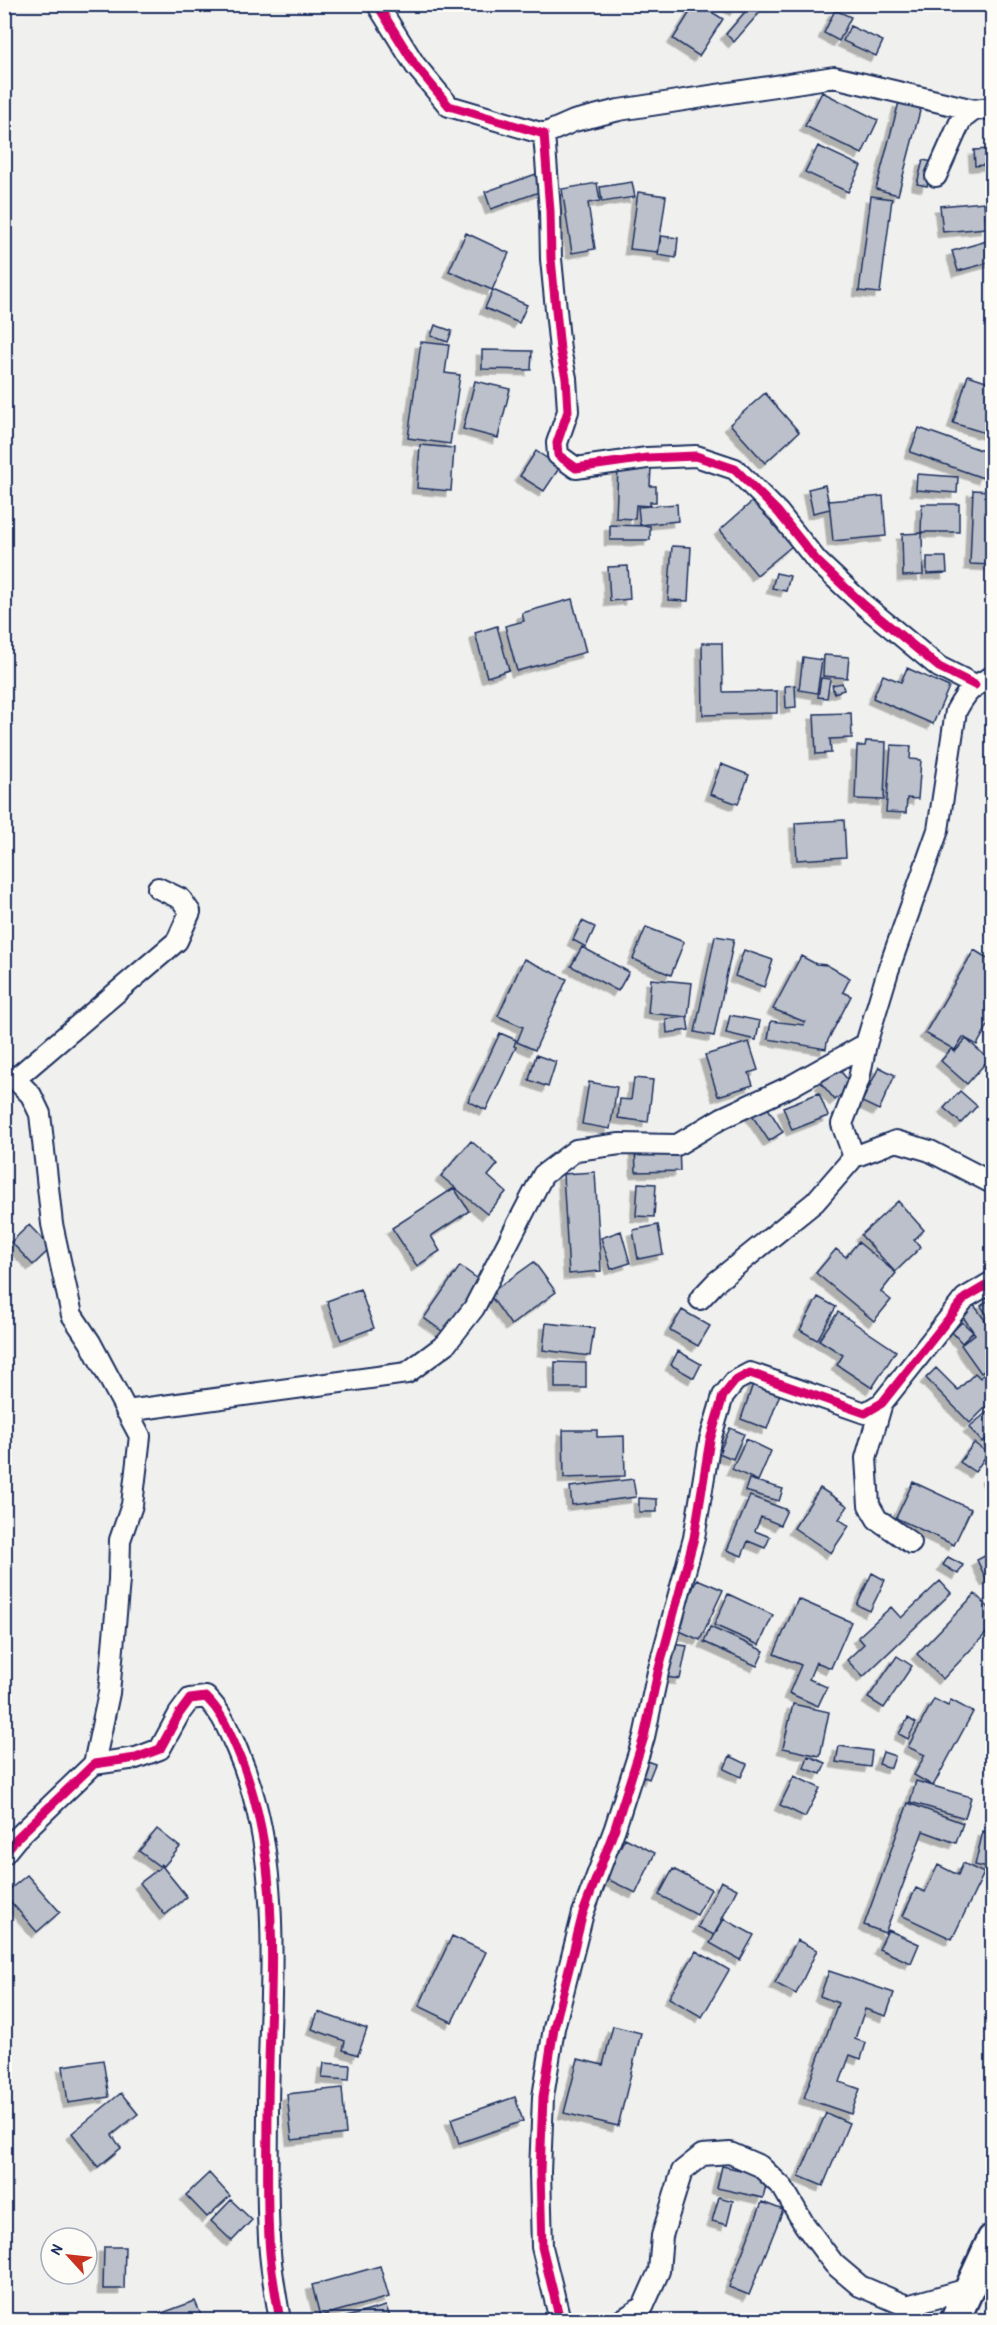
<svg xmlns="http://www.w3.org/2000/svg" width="997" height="2325" viewBox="0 0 997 2325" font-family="'Patrick Hand',sans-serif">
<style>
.building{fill:#bbc0ca;stroke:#1b2f5e;stroke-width:1.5;filter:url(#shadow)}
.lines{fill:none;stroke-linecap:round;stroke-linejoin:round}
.minor-casing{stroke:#1b2f5e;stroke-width:24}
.secondary-casing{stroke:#1b2f5e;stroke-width:33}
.minor{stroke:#fdfcf7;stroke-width:20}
.secondary{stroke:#fdfcf7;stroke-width:28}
.cycleway-casing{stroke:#fdfcf7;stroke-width:13}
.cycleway{stroke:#d6006c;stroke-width:9}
</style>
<defs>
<filter id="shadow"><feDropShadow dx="-5.5" dy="5.5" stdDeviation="0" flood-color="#0004"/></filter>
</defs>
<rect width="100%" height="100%" fill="#f0f0ee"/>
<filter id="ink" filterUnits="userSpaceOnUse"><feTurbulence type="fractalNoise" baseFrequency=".0167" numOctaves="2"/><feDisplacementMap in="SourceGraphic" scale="12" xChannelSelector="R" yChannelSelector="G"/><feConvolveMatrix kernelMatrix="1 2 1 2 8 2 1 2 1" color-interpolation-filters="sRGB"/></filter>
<g filter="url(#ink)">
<path class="building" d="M695 4H699L723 19 699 56 673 39Z
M726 4H739L735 10Z
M753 4H767L763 11Z
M751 5 759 13 734 42 726 34Z
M835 10 851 17 839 41 824 33Z
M850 26 883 41 876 56 843 41Z
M822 92 878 120 862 154 805 126Z
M899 102 921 107 898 195 876 189Z
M818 146 861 166 848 192 805 172Z
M992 149V164L975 166 974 150Z
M923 160 933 162 927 186 917 184Z
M536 174 542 191 491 209 485 192Z
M632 182 635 197 602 202 600 187Z
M597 183 600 201 588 203 595 249 572 253 562 189Z
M638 192 666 196 658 252 630 249Z
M871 196 892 199 880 293 859 291Z
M984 202 986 228 943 232 940 206Z
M466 233 509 253 492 290 449 271Z
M661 236 678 238 676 258 658 255Z
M987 241 992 262 958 271 952 251Z
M493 290 527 305 519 323 485 308Z
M435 325 452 331 448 342 431 336Z
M421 342 449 345 445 373 460 375 450 444 408 438Z
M482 350 532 351 531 370 482 369Z
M968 375 992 383V435L953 423Z
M475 381 510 389 498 438 463 429Z
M765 393 799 432 765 463 730 424Z
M919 428 992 454 983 478 910 452Z
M420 445 454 448 451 491 417 488Z
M536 451 560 467 544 491 520 476Z
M618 467 651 468 650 486H656V502H650V506L636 505 635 519 616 518Z
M917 474 958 477 957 493 916 490Z
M825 485 830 509 813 513 808 489Z
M973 490 992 491V565L970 564Z
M883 496 886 536 833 541 829 501Z
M754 500 792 546 757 575 720 530Z
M677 504 678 521 640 525 638 507Z
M922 504H959V532H921Z
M610 525 650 526V540H610Z
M922 533 923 575 903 576 902 534Z
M672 546 691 547 688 601 668 600Z
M927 557H946L947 573 927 574Z
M628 566 630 599 610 601 608 567Z
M776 573 790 576 786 591 772 588Z
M572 599 586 652 517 671 505 626 524 621 522 613Z
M497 626 509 670 487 677 475 633Z
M702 643H722L723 692 777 691V713L703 715Z
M824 655 849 657 847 678 823 676Z
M803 657 822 660 817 693 799 690Z
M907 668 949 687 933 724 873 698 883 675 901 682Z
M821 678 830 679 827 698 818 697Z
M842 683 844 690 834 693 832 685Z
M795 685 796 707 786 708 785 686Z
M851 713 852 738 830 739 831 753 816 754 814 714Z
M866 741 886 742 884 800 855 799 857 746H865Z
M891 745 911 746 910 759 921 760 918 799 907 798 906 813 886 812Z
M721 764 749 775 738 804 710 794Z
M844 820 846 857 797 860 795 823Z
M582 921 595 927 586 947 573 940Z
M646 927 684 942 671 975 633 959Z
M715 936 734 939 714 1036 695 1032Z
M582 947 629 972 618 991 571 966Z
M744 950 773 960 764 987 735 976Z
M974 950 992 961V983L989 988 992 990V1018L977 1045 963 1037 955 1050 925 1033Z
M801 956 816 964 827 965 850 978 843 992 851 996 827 1042 826 1049 768 1039 771 1021 804 1025 805 1022 773 1009Z
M524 959 567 979 535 1050 517 1042 523 1027 498 1016Z
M651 979 692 983 688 1017 648 1013Z
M730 1015 760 1021 756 1040 726 1033Z
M687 1017 689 1030 667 1033 666 1019Z
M500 1033 516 1040 514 1046 516 1047 486 1110 468 1101Z
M966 1039 989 1059 967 1084 941 1061 951 1049 955 1052Z
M749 1042 758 1070 749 1073 753 1085 718 1096 705 1055Z
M536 1055 556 1062 548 1087 529 1080Z
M879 1067 895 1075 879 1110 862 1102Z
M838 1068 852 1085 835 1100 821 1083Z
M634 1078 653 1080 648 1122 618 1118 620 1099 631 1100Z
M589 1082 617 1087 610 1129 582 1124Z
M960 1091 977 1106 961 1123 944 1108Z
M819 1093 828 1116 792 1130 783 1107Z
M766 1105 783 1132 769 1141 751 1114Z
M471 1141 498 1164 488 1176 506 1192 487 1214 441 1176Z
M679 1146 680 1171 636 1172 635 1147Z
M595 1172 601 1271 569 1274 563 1174Z
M638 1183 656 1184 654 1217 636 1216Z
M454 1188 469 1211 431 1236 440 1251 417 1266 392 1228Z
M898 1201 924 1230 914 1240 921 1247 895 1272 861 1235Z
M29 1225 51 1248 33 1265 11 1242Z
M658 1225 663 1254 638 1259 633 1230Z
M621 1231 630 1263 611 1269 601 1238Z
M858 1242 896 1273 881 1292 891 1300 874 1321 816 1273 836 1249 846 1257Z
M534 1262 556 1292 511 1325 489 1294Z
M460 1266 482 1282 446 1334 424 1318Z
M360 1289 374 1328 341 1340 327 1301Z
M818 1297 836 1307 817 1340 800 1330Z
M992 1297V1322L981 1306Z
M974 1305 992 1330V1365L981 1373 961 1345 975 1334 961 1314Z
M682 1310 710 1326 698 1346 670 1330Z
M838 1312 896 1351 872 1388 837 1365 843 1355 819 1340Z
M962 1322 973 1332 962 1343 952 1332Z
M546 1323 594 1328 590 1356 543 1350Z
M678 1351 701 1364 694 1378 671 1365Z
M555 1362 586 1363V1388H555Z
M936 1368 958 1390 975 1373 980 1378 988 1370 992 1374V1401L970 1423 926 1378Z
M754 1381 781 1391 767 1429 741 1419Z
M992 1408V1434L982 1442 969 1427Z
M730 1428 744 1434 733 1459 719 1453Z
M563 1430H597V1437L624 1436 625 1476 564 1478Z
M992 1437V1455L984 1443Z
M746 1439 771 1451 758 1481 732 1469Z
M974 1443 988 1453 975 1472 960 1462Z
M992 1474V1489L987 1477Z
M633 1479 636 1497 572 1505 570 1487Z
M749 1479 783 1489 779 1501 745 1491Z
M913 1482 971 1509 954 1545 896 1518Z
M820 1488 848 1506 839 1519 849 1526 831 1553 794 1528Z
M750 1496 787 1510 780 1525 761 1517 755 1531 770 1537 765 1548 748 1541 742 1556 727 1550Z
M639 1498 657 1499V1512H639Z
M992 1552V1578L987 1581 977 1560Z
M948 1557 963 1565 958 1574 943 1565Z
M872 1573 885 1580 870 1611 857 1605Z
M697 1579 723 1590 700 1640 675 1629Z
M940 1581 951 1593 863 1677 847 1660 864 1644 858 1637 891 1607 901 1618Z
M728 1594 773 1615 759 1645 714 1625Z
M975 1594 992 1611V1627L943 1679 917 1654Z
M798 1599 851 1622 831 1668 816 1662 809 1679 827 1687 818 1706 789 1693 801 1665 774 1654Z
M710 1627 764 1651 757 1666 704 1642Z
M672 1644 687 1646 680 1679 666 1677Z
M897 1656 912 1666 884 1708 868 1698Z
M934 1699 948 1706 951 1700 973 1712 933 1786 914 1775 925 1755 908 1747Z
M793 1704 829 1712 820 1756 783 1748Z
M908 1718 916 1723 908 1739 899 1734Z
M839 1746 872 1751 870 1767 836 1762Z
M883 1752 895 1756 891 1768 879 1764Z
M730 1756 747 1764 741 1777 724 1769Z
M808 1756 826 1763 821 1774 804 1768Z
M644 1760 655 1764 649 1779 638 1774Z
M794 1776 820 1788 805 1817 780 1805Z
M916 1781 971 1797 965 1818 910 1802Z
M908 1803 963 1823 956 1843 923 1831 885 1933 864 1925Z
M157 1829 180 1847 164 1866 161 1864 159 1866 139 1851Z
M983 1831 992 1834V1869L975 1865Z
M625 1838 655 1853 636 1893 605 1878Z
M963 1863 984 1873 952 1939 903 1916 916 1888 925 1892 938 1865 958 1875Z
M162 1866 187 1897 165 1915 140 1883Z
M673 1869 711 1889 697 1915 659 1895Z
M27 1875 60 1912 37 1932 4 1894Z
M721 1881 737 1889 714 1935 698 1927Z
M724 1919 754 1935 740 1960 710 1943Z
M888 1930 919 1944 911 1963 879 1949Z
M452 1936 486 1952 452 2022 419 2006Z
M797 1940 817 1950 796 1994 775 1983Z
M696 1951 729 1970 702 2017 669 1998Z
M829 1971 894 1993 886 2016 865 2009 855 2039 866 2043 861 2059 850 2055 840 2082 860 2089 851 2114 804 2098 838 2003 820 1996Z
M318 2012 367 2029 358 2055 343 2050 345 2041 312 2029Z
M613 2026 641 2033 618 2126 564 2113 578 2059 603 2065Z
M103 2060 109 2097 68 2103 63 2066Z
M324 2063 350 2065 349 2080 322 2078Z
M342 2088 346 2134 292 2140 287 2094Z
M121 2093 138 2114 112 2135 121 2148 98 2167 72 2133Z
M515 2097 523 2121 459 2143 451 2119Z
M826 2113 849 2123 823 2186 799 2176Z
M722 2166 768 2176 763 2198 717 2188Z
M209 2173 230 2196 207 2217 186 2195Z
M719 2197 733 2201 727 2225 712 2221Z
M231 2200 252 2220 232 2241 211 2221Z
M762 2202 783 2210 749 2295 729 2287Z
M104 2247H125L124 2289H103Z
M380 2266 389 2297 320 2316 312 2285Z
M195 2301 203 2320H156L154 2316Z
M386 2306 391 2320H335Z"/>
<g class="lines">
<defs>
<path id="minor" d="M377 4 415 65 449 106 544 134 550 211 551 259 560 350 566 378 568 411 557 443 558 455 576 468 647 458 696 456 735 469 778 512 817 561 864 605 939 667 975 685
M544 134 574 121 619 110 834 77 974 110
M936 176 961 120 974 110 992 108
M4 1074 15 1079 31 1095 40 1114 52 1224 72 1315 90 1342 140 1436 132 1505 120 1540 119 1580 109 1693 94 1764
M15 1079 177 941 190 912 181 899 158 888
M854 1157 842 1124 859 1079 866 1044 888 971 938 830 956 711C967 691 972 686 992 677
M700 1299 716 1282 815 1202 854 1157 896 1141 930 1151 992 1183
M882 1403 866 1458 869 1505 877 1519 911 1543
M126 1411 407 1373 446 1344 474 1308 543 1175 576 1150 620 1144 677 1145 722 1118 791 1086 866 1044
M4 1854 17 1838 94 1764 136 1758 160 1749 179 1714 190 1699 206 1697C222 1713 227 1727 236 1747 286 1860 269 1987 268 2107 268 2155 266 2205 270 2253 272 2275 276 2298 280 2320
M560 2320 542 2247 540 2172 543 2097 554 2028 583 1913 615 1828 644 1737 658 1672 694 1538 710 1440 723 1396 735 1381 750 1373 865 1413 882 1403 965 1298 992 1282
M622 2320 643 2307 659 2271 662 2236 682 2171 702 2155 730 2153 760 2166 783 2188 804 2224 834 2264 860 2286 907 2306 968 2289"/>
<path id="secondary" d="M955 2320 992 2239"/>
</defs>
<use href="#minor" class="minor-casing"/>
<use href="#secondary" class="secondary-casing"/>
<use href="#minor" class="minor"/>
<use href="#secondary" class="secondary"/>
<defs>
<path id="cycleway" d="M377 4 415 65 449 106 544 134 550 211 551 259 560 350 566 378 568 411 557 443 558 455 576 468 647 458 696 456 735 469 778 512 817 561 864 605 939 667 975 685
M4 1854 17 1838 94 1764 136 1758 160 1749 179 1714 190 1699 206 1697C222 1713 227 1727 236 1747 286 1860 269 1987 268 2107 268 2155 266 2205 270 2253 272 2275 276 2298 280 2320
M560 2320 542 2247 540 2172 543 2097 554 2028 583 1913 615 1828 644 1737 658 1672 694 1538 710 1440 723 1396 735 1381 750 1373 865 1413 882 1403 965 1298 992 1282"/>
</defs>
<use href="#cycleway" class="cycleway-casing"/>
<use href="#cycleway" class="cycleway"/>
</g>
</g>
<rect width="997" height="2325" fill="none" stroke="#fdfcf7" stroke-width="24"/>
<rect x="12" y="12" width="973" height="2301" fill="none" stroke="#1b2f5e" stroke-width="2" filter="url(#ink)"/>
<g transform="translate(69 2256) rotate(297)"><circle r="28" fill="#fdfcf7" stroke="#a3aaba" stroke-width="1.5"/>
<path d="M0-4.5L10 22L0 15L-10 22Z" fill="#c8321e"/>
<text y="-9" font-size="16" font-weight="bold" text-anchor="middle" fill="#1b2f5e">N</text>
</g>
</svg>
